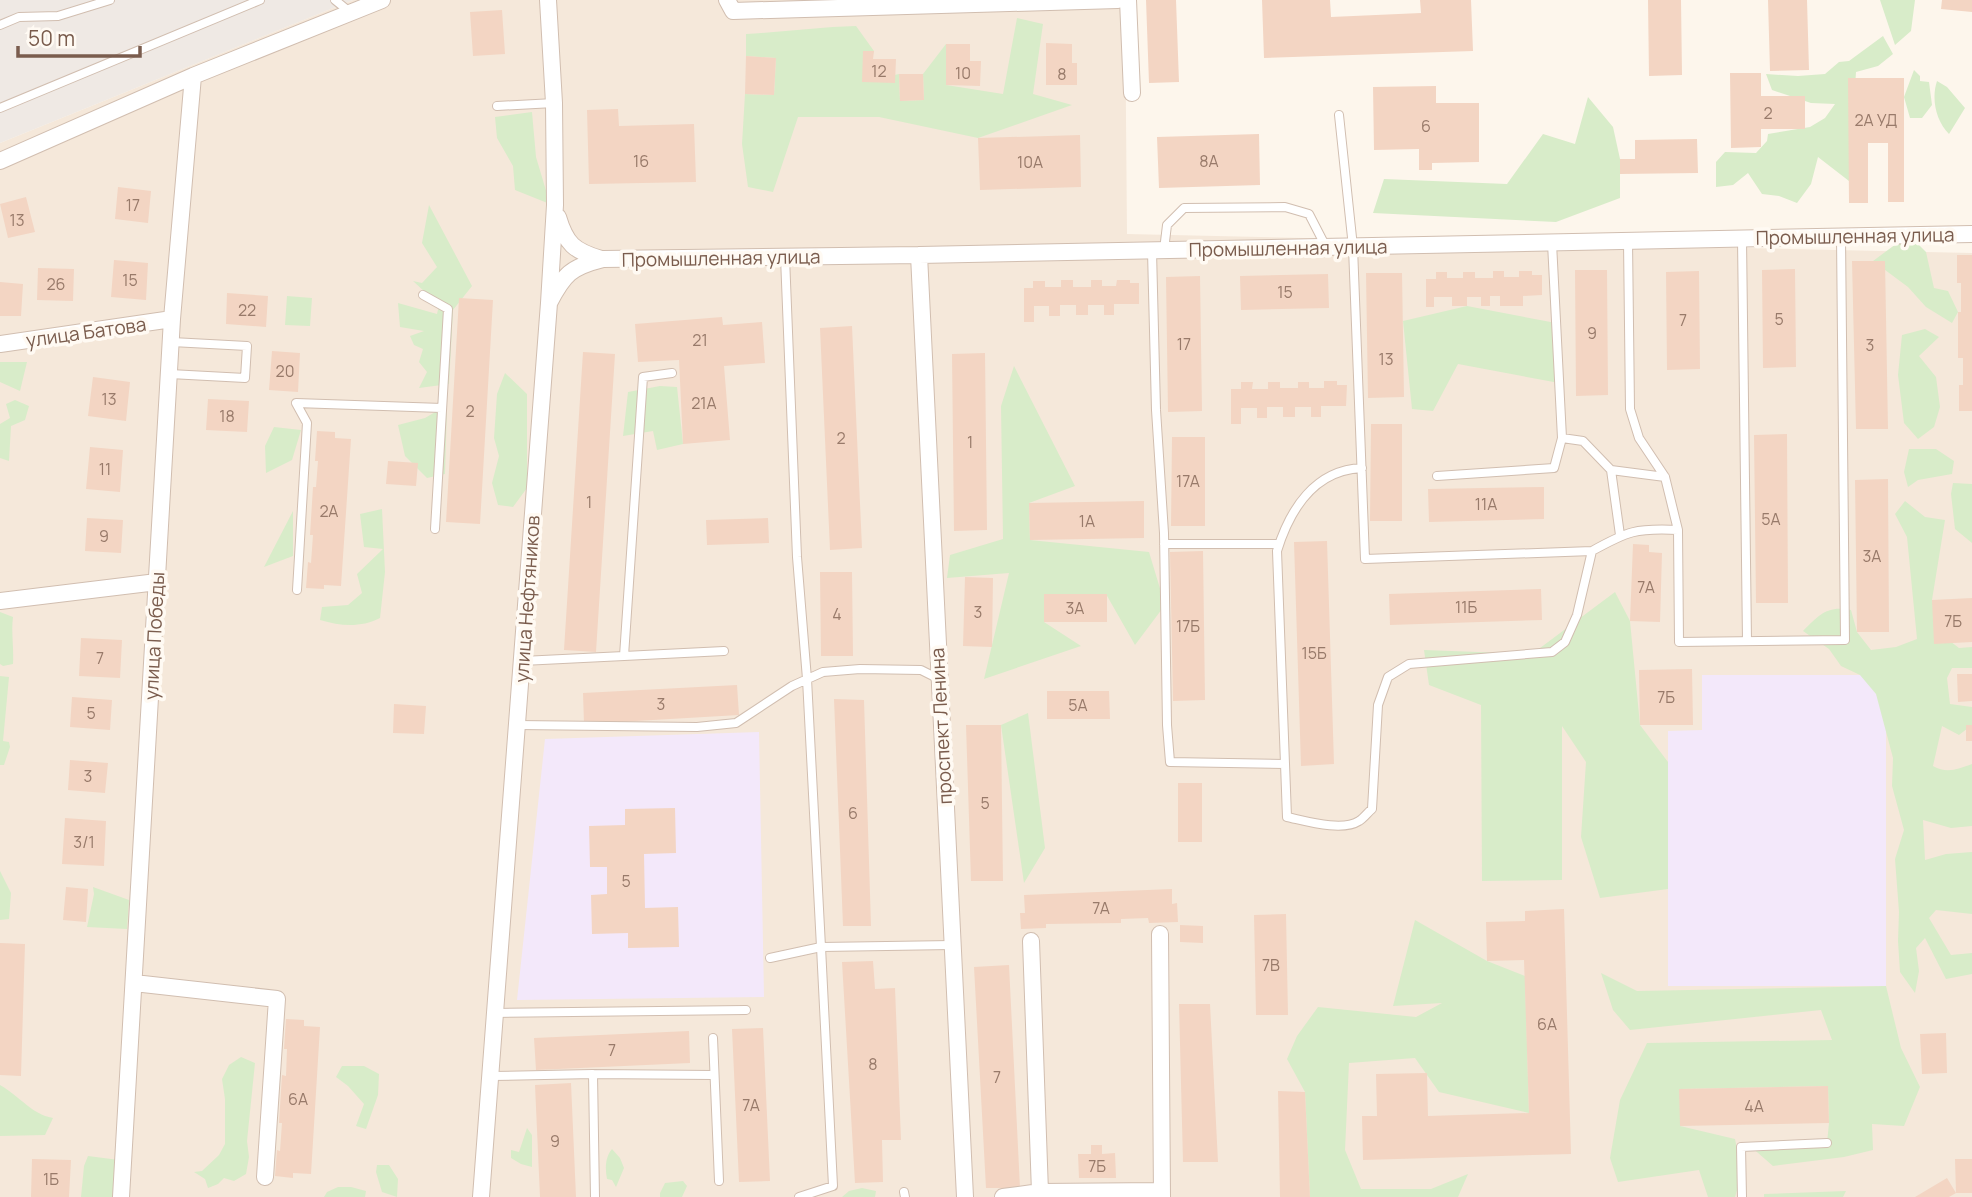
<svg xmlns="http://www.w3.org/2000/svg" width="1972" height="1197" viewBox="0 0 1972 1197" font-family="Manrope,sans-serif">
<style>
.residential{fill:#f5e8da}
.industrial{fill:#efe9e4}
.education{fill:#f3e8fa}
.green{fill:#d8ecc9}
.building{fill:#f3d5c3}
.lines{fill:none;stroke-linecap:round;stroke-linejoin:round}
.service-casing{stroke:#d1beb0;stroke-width:10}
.minor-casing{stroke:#d1beb0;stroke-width:18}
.service{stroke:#fff;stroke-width:8}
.minor{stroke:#fff;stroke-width:16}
.labels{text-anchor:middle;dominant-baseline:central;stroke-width:7;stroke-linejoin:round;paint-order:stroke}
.number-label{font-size:16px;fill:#987a6a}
.street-label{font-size:19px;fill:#7a5c4d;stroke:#fffaf3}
</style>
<rect width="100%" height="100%" fill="#fdf6ec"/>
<path class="residential" d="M353 0H1125L1127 234 1972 253V1197H0V143Z"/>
<path class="industrial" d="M0 0H353L0 143Z"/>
<path class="education" d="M1702 675H1886V986H1668V731L1702 730Z
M759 732 764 997 517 1000 545 739Z"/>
<path class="green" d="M1880 0H1915L1911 31 1895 45Z
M1017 18 1043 24 1033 94 1072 105 978 138 879 117H798L773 192 748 187 742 144 745 94 774 95 776 58 746 56V34C783 32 819 27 856 26L874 51 863 82 899 74 900 101 924 100 923 74 946 44V85L1003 94Z
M1883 36 1893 54 1878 66 1856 72 1854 103 1858 188 1818 157 1811 184 1797 203 1779 196 1762 194 1748 173 1733 185 1716 187V162L1725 152 1756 153 1767 141 1768 134 1810 127 1825 118 1835 104 1811 103 1772 90 1766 74 1798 76 1825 74 1839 62 1849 61Z
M1914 70 1920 76V81L1929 82 1932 105 1922 118H1910L1904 97Z
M1937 81 1947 87 1965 108 1949 134C1936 121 1931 99 1937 81Z
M1588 97 1613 127 1620 159V198L1556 222 1373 213 1384 179 1507 184 1543 134 1575 144Z
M532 112 536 157 550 204 515 190 513 166 497 138 495 117Z
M429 205 472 286 453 310 449 384 419 388 427 372 419 362 423 349 414 345 410 336 424 331 400 327 398 303 437 314 439 305 413 281 422 283 437 267 422 243Z
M1896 244H1918L1926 252 1934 288 1948 291 1958 312 1952 323 1926 307 1908 287 1873 261Z
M287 296 312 298 310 326 285 325Z
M1467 306 1556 323 1559 383 1458 364 1433 411 1412 409 1403 321Z
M1925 329 1939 337 1919 356 1936 377 1940 407 1934 427 1918 439 1904 423 1898 375 1902 335Z
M0 362H27L20 391 0 382Z
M1014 366 1075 486 1029 503 1030 540 1149 552 1165 605 1135 645 1106 594 1044 622 1081 646 984 679 1009 573 947 578 950 555 1003 539 1001 406Z
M505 373 527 394V488L513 507 498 505 492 483 499 456 494 438 497 394Z
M660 386 677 387 683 444 657 450 653 431 623 436 628 392Z
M15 400 29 406 25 420 11 426 9 461 0 458V424L10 418 6 404Z
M447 405 445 474 427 478 405 456 398 425 425 418Z
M274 427 301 430 292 460 266 473 265 446Z
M1909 449H1936L1954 461 1952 474 1918 480 1908 487 1904 472Z
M1953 483 1972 484V543L1955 529 1951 494Z
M1905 501 1925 517 1945 520 1932 600 1942 635 1959 648 1972 647V668H1952L1947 678 1950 704 1972 707V725L1959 735 1942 726 1933 766C1947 774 1958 769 1972 764V826L1951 828 1923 820 1925 860 1946 854 1972 852V914L1936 910 1929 918 1951 955 1972 953V974L1946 979 1925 938 1916 948 1919 971 1915 993 1900 972 1898 941 1899 912 1895 859 1904 830 1892 786 1893 758 1876 694 1860 675 1841 666 1829 649 1803 631C1819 615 1827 605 1851 610L1857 632 1871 650 1896 647 1917 639 1907 537 1895 514Z
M382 509 385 572 380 618C360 628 341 626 320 620L322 607 348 605 362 593 357 574 383 549 364 547 360 514Z
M293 511V556L264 567Z
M1615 592 1630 621 1640 725 1668 762V889L1600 898 1581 837 1586 762 1562 726V880L1482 881 1481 705 1429 685 1424 650 1532 654Z
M0 612 13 617C11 632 14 648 13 664L3 666 0 664Z
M0 676 9 677 3 741 9 742 10 747 4 765H0Z
M1028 713 1045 848 1024 883 1001 725Z
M0 871 11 893 9 919 0 920Z
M93 887 129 900 127 929 87 927 94 894Z
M1415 920 1487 961 1525 976 1529 1113 1439 1092 1415 1058 1349 1063 1345 1150 1361 1189H1431L1468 1174 1458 1197H1310L1305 1092 1287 1059 1297 1036 1318 1007 1416 1017 1442 1003 1393 1006Z
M1601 973 1637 991 1886 986 1901 1048 1920 1087 1904 1126 1872 1124 1873 1150 1844 1157 1773 1166 1750 1146 1827 1143 1829 1123 1828 1086 1680 1089V1126L1735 1139 1742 1174 1735 1197H1708L1699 1170 1618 1182 1610 1158 1620 1100 1647 1043 1832 1040 1821 1010 1630 1030 1613 1010Z
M241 1057 255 1063 247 1141 249 1157 246 1174 234 1181 224 1178 218 1184 208 1188 205 1179 194 1172 202 1171 219 1155 225 1144V1099L222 1079 229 1065Z
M342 1066H364L379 1074 378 1095 366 1129 356 1126 364 1104 348 1086 336 1077Z
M0 1085C21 1097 31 1114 53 1118L45 1135 0 1136Z
M527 1128 532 1135V1167L521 1164 511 1158V1150L519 1152Z
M612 1149 620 1158 624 1168 616 1187 612 1180 607 1179C605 1169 605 1157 612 1149Z
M88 1156 119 1160 116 1197H81L84 1166Z
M377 1165H389L398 1179 397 1197 382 1192 376 1172Z
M683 1181 687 1186 682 1197H660V1193L665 1183Z
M338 1187H351L366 1191 365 1197H324L327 1192Z
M862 1188 876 1191 875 1197H842L849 1191Z
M1846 1191 1843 1197H1764V1194Z"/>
<path class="building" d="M1146 0H1176L1179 82 1149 83Z
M1262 0H1330L1331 17 1421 13 1420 0H1471L1473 51 1264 58Z
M1648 0H1681L1682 75 1649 76Z
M1768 0H1807L1809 70 1770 71Z
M1942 0H1972V12L1941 9Z
M502 10 505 54 473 56 470 12Z
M1046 43 1072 44V63H1077V85H1046Z
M946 44H970V61H981L980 86 946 85Z
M863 51H874L873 59H896L895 83 862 82Z
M746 56 776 58 774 95 745 94Z
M1730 73H1761V96H1805V129H1761V147L1731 148Z
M899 74H923L924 100 900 101Z
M1848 78H1904V202H1888V143H1868V203H1849Z
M1436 86V103H1479V162L1432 163V170H1419V149L1374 150 1373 87Z
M618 109 619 126 694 124 696 182 589 184 587 110Z
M1259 134 1260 185 1159 188 1157 137Z
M1080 135 1081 187 980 190 978 138Z
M1697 139 1698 173 1620 174V159H1635V140Z
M118 187 151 191 148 223 115 219Z
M26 197 35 232 8 238 0 204Z
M1957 255H1972V411H1959V385H1963V358H1958V312H1961V283H1957Z
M114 260 148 263 146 300 111 297Z
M1852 261H1885L1888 429H1856Z
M38 268 74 269 73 301 37 300Z
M1795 269 1796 367 1763 368 1762 270Z
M1575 270H1607L1608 395 1576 396Z
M1493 271H1504V277H1519V271H1532V275H1542V295L1523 296V306H1500V296H1490V306H1481V297H1467V306H1452V297H1434V307H1426V279H1436V272H1447V278H1463V272H1475V278H1493Z
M1699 271 1700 369 1667 370 1666 272Z
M1366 273H1402L1404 397 1368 398Z
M1328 274 1329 308 1241 310 1240 276Z
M1200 276 1202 411 1168 412 1166 277Z
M1061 280H1073V287H1091V280H1102V286H1116L1117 280H1130V283H1139V304H1114V315H1104V305H1088V315H1076V305H1060V316H1049V306H1034V322H1024V288H1033V281H1045V287H1061Z
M0 282 23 284 21 316H0Z
M227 293 268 296 266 327 226 324Z
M459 298 493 300 480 524 446 522Z
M722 317 723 325 762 322 765 363 724 366 730 440 683 444 679 360 638 362 635 324Z
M852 326 862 548 830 550 820 328Z
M272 351 300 353 298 392 269 390Z
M583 352 615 354 596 652 564 650Z
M985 353 987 530 954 531 952 354Z
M93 377 130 382 126 421 88 416Z
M1324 381H1337V385H1347L1346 406H1321V417H1311V407H1295V417H1283V407H1267V418H1257V408H1241V424H1231V389H1241V382H1253L1252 389H1268V382H1280V388H1298V382H1309V388H1324Z
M208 399 249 401 247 432 206 430Z
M1371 424H1402V521H1370Z
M317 431 335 432V438L351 439 341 586 324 585V589L306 588 308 562 311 563 313 535H310L313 487H316L318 461H315Z
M1787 434 1788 603H1756L1754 435Z
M1172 437H1205V526H1171Z
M90 447 123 450 120 492 86 489Z
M388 461 418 463 416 486 386 484Z
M1888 479 1889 632H1857L1855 480Z
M1544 487V519L1429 522 1428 489Z
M1144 501V538L1030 540 1029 503Z
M87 518 123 520 121 553 85 551Z
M768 518 769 543 707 545 706 520Z
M1327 541 1334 764 1301 766 1294 542Z
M1633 544 1649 545V552L1662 553 1660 622 1630 621Z
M1203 551 1205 700 1173 701 1170 552Z
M820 572H852L853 656H821Z
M965 577 993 578 992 647 963 646Z
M1541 589 1542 620 1390 625 1389 594Z
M1044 594H1107V622H1044Z
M1972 598V642L1934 644 1932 600Z
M81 638 122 640 120 678 79 676Z
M1692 669 1693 725H1640L1639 670Z
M1957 674H1972V701L1958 702Z
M737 685 739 715 584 724 583 693Z
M1047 691H1109L1110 719H1047Z
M72 697 112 700 110 730 70 727Z
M834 699 864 700 871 926H843Z
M394 704 426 706 424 734 393 733Z
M966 725H1001L1003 881H971Z
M1966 725H1972V741H1966Z
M70 760 108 763 105 793 68 790Z
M1178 783H1202V842H1178Z
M675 808 676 853 644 854 645 908 678 907 679 947 628 948V933L592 934 591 895 607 894V867H590L589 826 625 825V809Z
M65 818 106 821 104 866 62 864Z
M66 887 88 889 86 922 63 920Z
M1172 889V904L1177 903 1178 922 1149 923 1148 918 1121 919V923L1046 924V928L1021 929 1020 913H1025L1024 895Z
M1564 909 1571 1154 1363 1160 1362 1116H1377L1376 1074 1427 1073 1428 1116 1529 1113 1524 960 1487 961 1486 922 1525 921V911Z
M1286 914 1288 1015H1256L1254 915Z
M1180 925 1203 926V943L1180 942Z
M0 943 25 944 21 1076 0 1075Z
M873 961 875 989 895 988 901 1140H882L883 1182 855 1183 842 962Z
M1009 965 1020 1188H986L974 967Z
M1179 1004H1210L1218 1162H1183Z
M286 1019 304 1020V1026L320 1027 311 1174 293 1173V1178L275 1176 277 1150 280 1151 282 1123H279L282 1075 286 1076 287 1049H284Z
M763 1028 770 1181 739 1182 732 1029Z
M689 1031 690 1063 536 1070 534 1038Z
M1946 1033 1947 1073 1922 1074 1920 1034Z
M571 1083 576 1197H540L535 1085Z
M1828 1086 1829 1123 1680 1126 1679 1089Z
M1278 1091 1305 1092 1310 1197H1280Z
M1091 1145H1102V1154L1115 1153 1116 1178H1079L1078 1154H1091Z
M32 1159 71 1160 69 1197H31Z
M1955 1159H1972V1193H1956Z
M1947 1178 1956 1193 1949 1197H1915Z"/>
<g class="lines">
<defs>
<path id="service" d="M335 0 351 13
M0 25 19 17 58 16 110 0
M497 106 554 103
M0 108 260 0
M1339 115 1353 247 1365 559 1592 551
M1742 239 1747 641
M1628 241 1630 409 1639 438 1665 477 1678 530 1679 642 1845 640 1841 237
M1164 250 1167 225 1184 208 1285 207 1309 214 1326 247
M1152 251 1156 410 1164 533 1167 725 1170 762 1285 764
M785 257 797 557 807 679 821 947 952 945
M423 295 448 309 435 529
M170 374 245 378 247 346 172 342
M1562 438 1583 441 1611 470 1665 477
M1362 468C1315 470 1290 509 1277 551L1287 817C1306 821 1342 832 1359 821 1364 818 1368 812 1372 809L1378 705 1388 677 1409 664 1552 652 1565 642 1577 615 1592 551C1628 531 1636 528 1678 530
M1611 470 1620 535
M1437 476 1554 468 1562 438 1552 243
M1164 544H1279
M297 590 307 423 296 403 442 408
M624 656 724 651
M522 661 624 656 643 377 672 373
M517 725 697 727 736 723 792 686 823 672 860 669 921 670 939 679
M770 958 821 947 833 1186 799 1197
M495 1013 746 1010
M713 1038 719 1181
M593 1074 713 1075
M491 1076 593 1074 595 1197
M904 1192 905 1197
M1742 1197 1741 1147 1827 1143"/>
<path id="minor" d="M727 0 733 11 1118 0
M1128 0 1132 93
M0 161 193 76 382 0
M558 217C566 244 574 251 601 259
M919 255 965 1197
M549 303C564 274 571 267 603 259L919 255 1972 234
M0 344 172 319
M0 601 157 582
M1160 934 1162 1197
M1031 941 1040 1192
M134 983 277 999 265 1177
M121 1197 172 319 193 76
M481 1197 549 303 555 205 554 103 548 0
M1003 1197 1040 1192 1162 1191"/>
</defs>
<use href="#service" class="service-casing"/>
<use href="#minor" class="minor-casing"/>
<use href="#service" class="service"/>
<use href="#minor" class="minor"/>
</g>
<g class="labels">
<g class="number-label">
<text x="879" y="71">12</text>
<text x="963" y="73">10</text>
<text x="1062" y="74">8</text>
<text x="1768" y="113">2</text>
<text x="1876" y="120">2А УД</text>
<text x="1426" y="126">6</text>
<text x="641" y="161">16</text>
<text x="1209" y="161">8А</text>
<text x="1030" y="162">10А</text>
<text x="133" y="205">17</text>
<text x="17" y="220">13</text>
<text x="130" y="280">15</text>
<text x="56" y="284">26</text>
<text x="1285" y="292">15</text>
<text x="247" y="310">22</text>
<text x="1779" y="319">5</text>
<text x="1683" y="320">7</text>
<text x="1592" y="333">9</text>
<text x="700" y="340">21</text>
<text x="1184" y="344">17</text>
<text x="1870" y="345">3</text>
<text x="1386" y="359">13</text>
<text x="285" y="371">20</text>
<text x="109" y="399">13</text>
<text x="704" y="403">21А</text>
<text x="470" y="411">2</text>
<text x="227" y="416">18</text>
<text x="841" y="438">2</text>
<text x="970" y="442">1</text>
<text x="105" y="469">11</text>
<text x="1188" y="481">17А</text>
<text x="589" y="502">1</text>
<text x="1486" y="504">11А</text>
<text x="329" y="511">2А</text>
<text x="1771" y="519">5А</text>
<text x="1087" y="521">1А</text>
<text x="104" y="536">9</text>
<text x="1872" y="556">3А</text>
<text x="1646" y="587">7А</text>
<text x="1466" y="607">11Б</text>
<text x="1075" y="608">3А</text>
<text x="978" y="612">3</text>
<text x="837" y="614">4</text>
<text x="1953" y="621">7Б</text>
<text x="1188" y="626">17Б</text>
<text x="1314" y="653">15Б</text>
<text x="100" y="658">7</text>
<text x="1666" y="697">7Б</text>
<text x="661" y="704">3</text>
<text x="1078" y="705">5А</text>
<text x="91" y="713">5</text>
<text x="88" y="776">3</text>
<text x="985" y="803">5</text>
<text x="853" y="813">6</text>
<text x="84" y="842">3/1</text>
<text x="626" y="881">5</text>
<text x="1101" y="908">7А</text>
<text x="1271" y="965">7В</text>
<text x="1547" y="1024">6А</text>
<text x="612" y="1050">7</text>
<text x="873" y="1064">8</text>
<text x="997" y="1077">7</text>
<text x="298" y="1099">6А</text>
<text x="751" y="1105">7А</text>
<text x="1754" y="1106">4А</text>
<text x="555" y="1141">9</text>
<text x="1097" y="1166">7Б</text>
<text x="51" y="1179">1Б</text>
</g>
<g class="street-label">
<text transform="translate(1855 236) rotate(-1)">Промышленная улица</text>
<text transform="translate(1288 248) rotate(-1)">Промышленная улица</text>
<text transform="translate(721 258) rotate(-1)">Промышленная улица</text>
<text transform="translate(86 332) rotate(-8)">улица Батова</text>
<text transform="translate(527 599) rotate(-86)">улица Нефтяников</text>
<text transform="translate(154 636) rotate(-87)">улица Победы</text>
<text transform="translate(941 726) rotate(-93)">проспект Ленина</text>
</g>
</g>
<path d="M18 46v10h122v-10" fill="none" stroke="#7a5c4d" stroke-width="3.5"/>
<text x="28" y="46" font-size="21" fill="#7a5c4d" stroke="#fffaf3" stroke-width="5" paint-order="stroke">50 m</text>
</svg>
